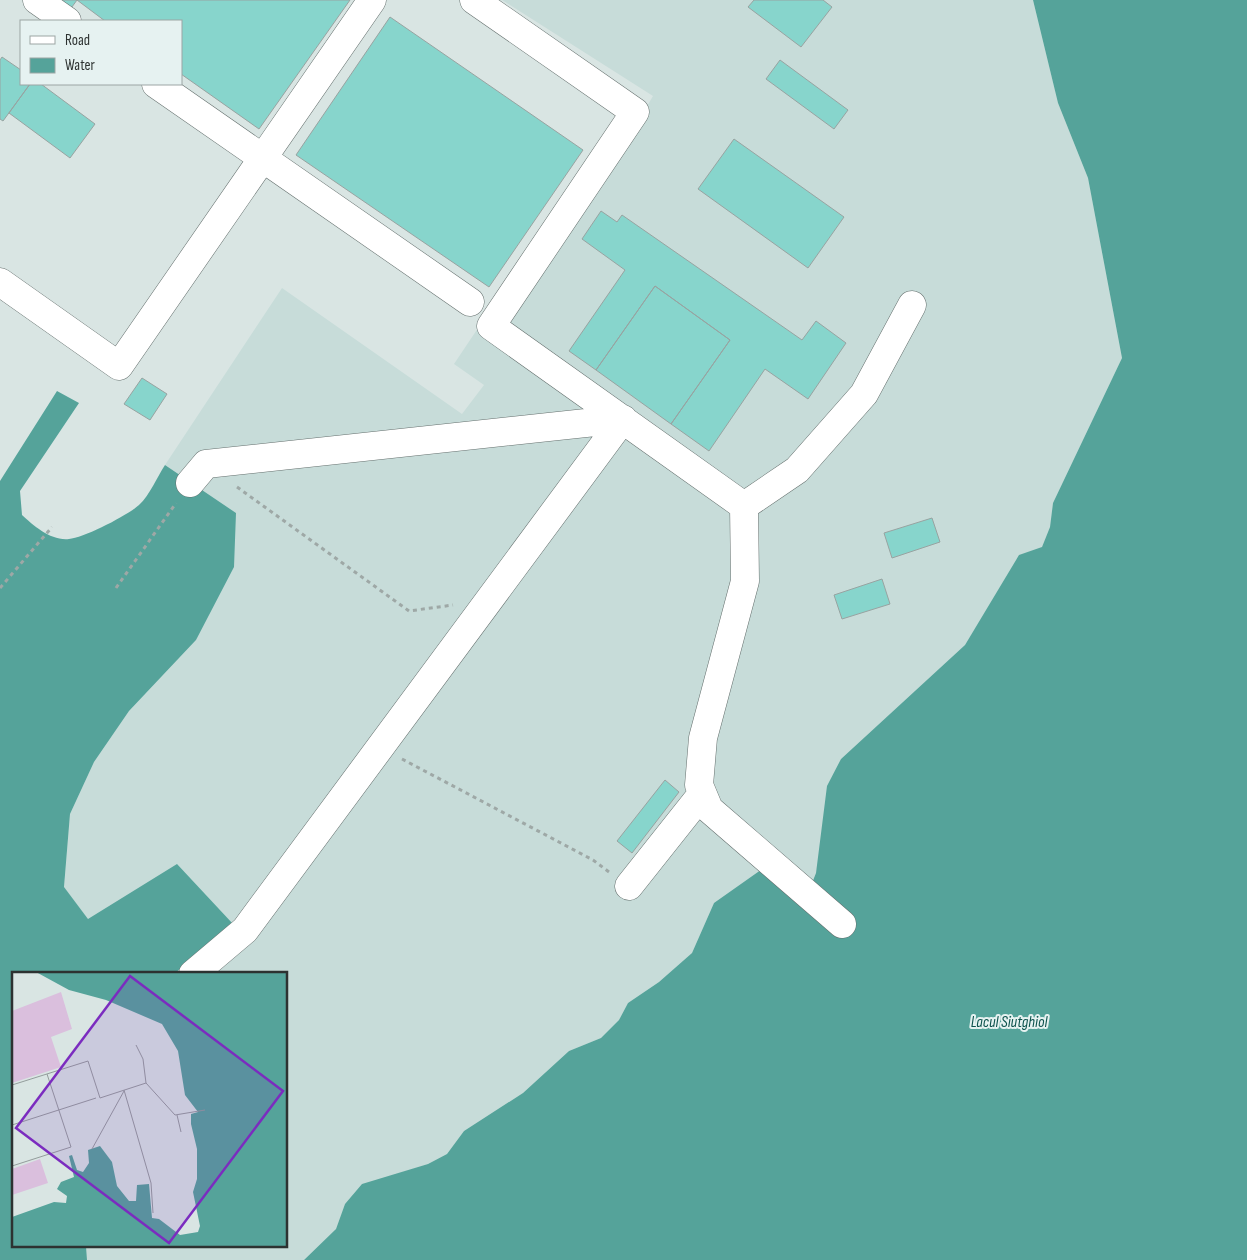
<svg xmlns="http://www.w3.org/2000/svg" width="1247" height="1260" viewBox="0 0 1247 1260" font-family="'Sofia Sans Condensed',sans-serif">
<style>
.built{fill:#c7dcd9}
.water{fill:#55a39a}
.building{fill:#87d5cc;stroke:#98a3a1}
.lines{fill:none;stroke-linecap:round;stroke-linejoin:round}
.minor-casing{stroke:#65706e;stroke-width:29}
.path{stroke:#9ea8a6;stroke-width:3;stroke-dasharray:4 4;stroke-linecap:butt}
.minor{stroke:#fff;stroke-width:28}
.labels{text-anchor:middle;dominant-baseline:central;stroke-width:4;stroke-linejoin:round;paint-order:stroke}
.water-label{font-size:16px;font-style:italic;fill:#0d524d;stroke:#e6f2f1}
.inset-road{fill:none;stroke:#949d9c;stroke-width:1}
.view{fill:#7b2cbf;fill-opacity:0.15;stroke:#7b2cbf;stroke-width:2.5}
.inset-edge{fill:none;stroke:#2d3231;stroke-width:2.5}
</style>
<rect width="100%" height="100%" fill="#d9e5e3"/>
<path class="built" d="M502 0H1033L1058 103 1088 178 1122 358 1053 503 1050 527 1042 547 989 607 965 645 841 759 816 873 805 898 714 903 692 953 659 982 628 1003 619 1020 601 1038 569 1051 523 1093 464 1131 447 1154 428 1164 397 1174 345 1204 336 1229 304 1260H87L86 1246H286V974H174L232 924 88 919 64 888 70 814 94 762 129 711 196 640 236 513 165 465 282 288 462 414 484 385 454 364 611 129 626 142 653 96Z"/>
<path class="water" d="M1033 0H1247V1260H304L336 1229 345 1204 362 1184 428 1164 447 1154 464 1131 523 1093 569 1051 601 1038 619 1020 628 1003 659 982 692 953 714 903 765 867 806 898 816 873 827 786 841 759 965 645 1019 555 1042 547 1050 527 1053 503 1122 358 1088 178 1058 103Z
M57 391 79 403 20 491 22 515C34 526 51 541 69 539 84 538 128 515 139 505 150 495 157 477 165 465L236 513 234 567 196 640 129 711 94 762 70 814 64 887 88 919 177 864 233 924 174 974H14V1246H86L87 1260H0V481Z"/>
<path class="building" d="M53 0H77L69 11Z
M77 0H350L259 129 181 74V21H105Z
M754 0H823L832 7 801 47 748 7Z
M390 17 583 150 489 287 296 155Z
M2 57 21 70V84H30L3 121 0 119V60Z
M780 60 848 110 834 129 766 79Z
M30 84H41L95 124 70 158 9 113Z
M734 139 844 217 808 268 698 189Z
M601 211 617 222 622 215 802 340 816 321 846 343 808 399 765 369 709 451 671 424 730 340 655 286 596 370 569 351 625 270 582 239Z
M655 286 730 340 671 424 596 370Z
M142 378 167 394 150 420 124 404Z
M932 518 940 542 892 558 884 533Z
M882 579 890 604 842 619 834 595Z
M665 780 679 792 632 853 617 841Z"/>
<g class="lines">
<defs>
<path id="minor" d="M37 0 67 21
M474 0 635 112 491 326 744 506
M156 84 470 302
M0 282 119 366 372 0
M190 483 206 464 623 419
M744 506 745 581 703 738 699 785 709 809 842 924
M744 506 797 470 864 394 912 305
M629 886 702 794
M193 974 245 930 623 419"/>
</defs>
<use href="#minor" class="minor-casing"/>
<path class="path" d="M237 487 409 611 453 605
M0 588 52 527
M116 588 176 503
M402 759 593 860 609 872"/>
<use href="#minor" class="minor"/>
</g>
<g class="labels">
<g class="water-label">
<text x="1009" y="1022">Lacul Siutghiol</text>
</g>
</g>
<g transform="translate(12 972)">
<rect width="275" height="275" fill="#d9e5e3"/>
<path d="M49 20 60 57 39 65 49 95 0 111V39ZM28 187 36 211 0 223V197Z" fill="#dabfdd"/>
<path d="M24 0H275V275H0V245L42 230 54 231 55 224 45 217 49 210 62 205 57 184 60 183 65 198 71 200 77 191 76 178 88 174 100 190 105 214 117 229H124L125 213 137 212 140 246 147 247 168 263 186 260 188 254 181 220 185 207V177L179 152V142L186 140 173 123 166 79 150 52 94 28 57 18Z" fill="#55a39a"/>
<path class="inset-road" d="M124 73 131 87 134 111M134 111 163 143 193 138M0 113 76 89 88 126 134 111M112 118 139 211 141 241M165 143 169 160M0 153 84 126M80 177 112 119M0 194 59 175 35 102"/>
<path class="view" d="M118 4 271 119 157 271 4 156Z"/>
<rect width="275" height="275" class="inset-edge"/>
</g>
<rect x="20" y="20" width="162" height="65" fill="#e6f2f1" stroke="#9ca5a4"/>
<rect x="30" y="36" width="25" height="8" fill="#ffffff" stroke="#9ca5a4"/>
<text x="65" y="45" font-size="15" fill="#2d3231">Road</text>
<rect x="30" y="58" width="25" height="15" fill="#55a39a" stroke="#9ca5a4"/>
<text x="65" y="70" font-size="15" fill="#2d3231">Water</text>
</svg>
